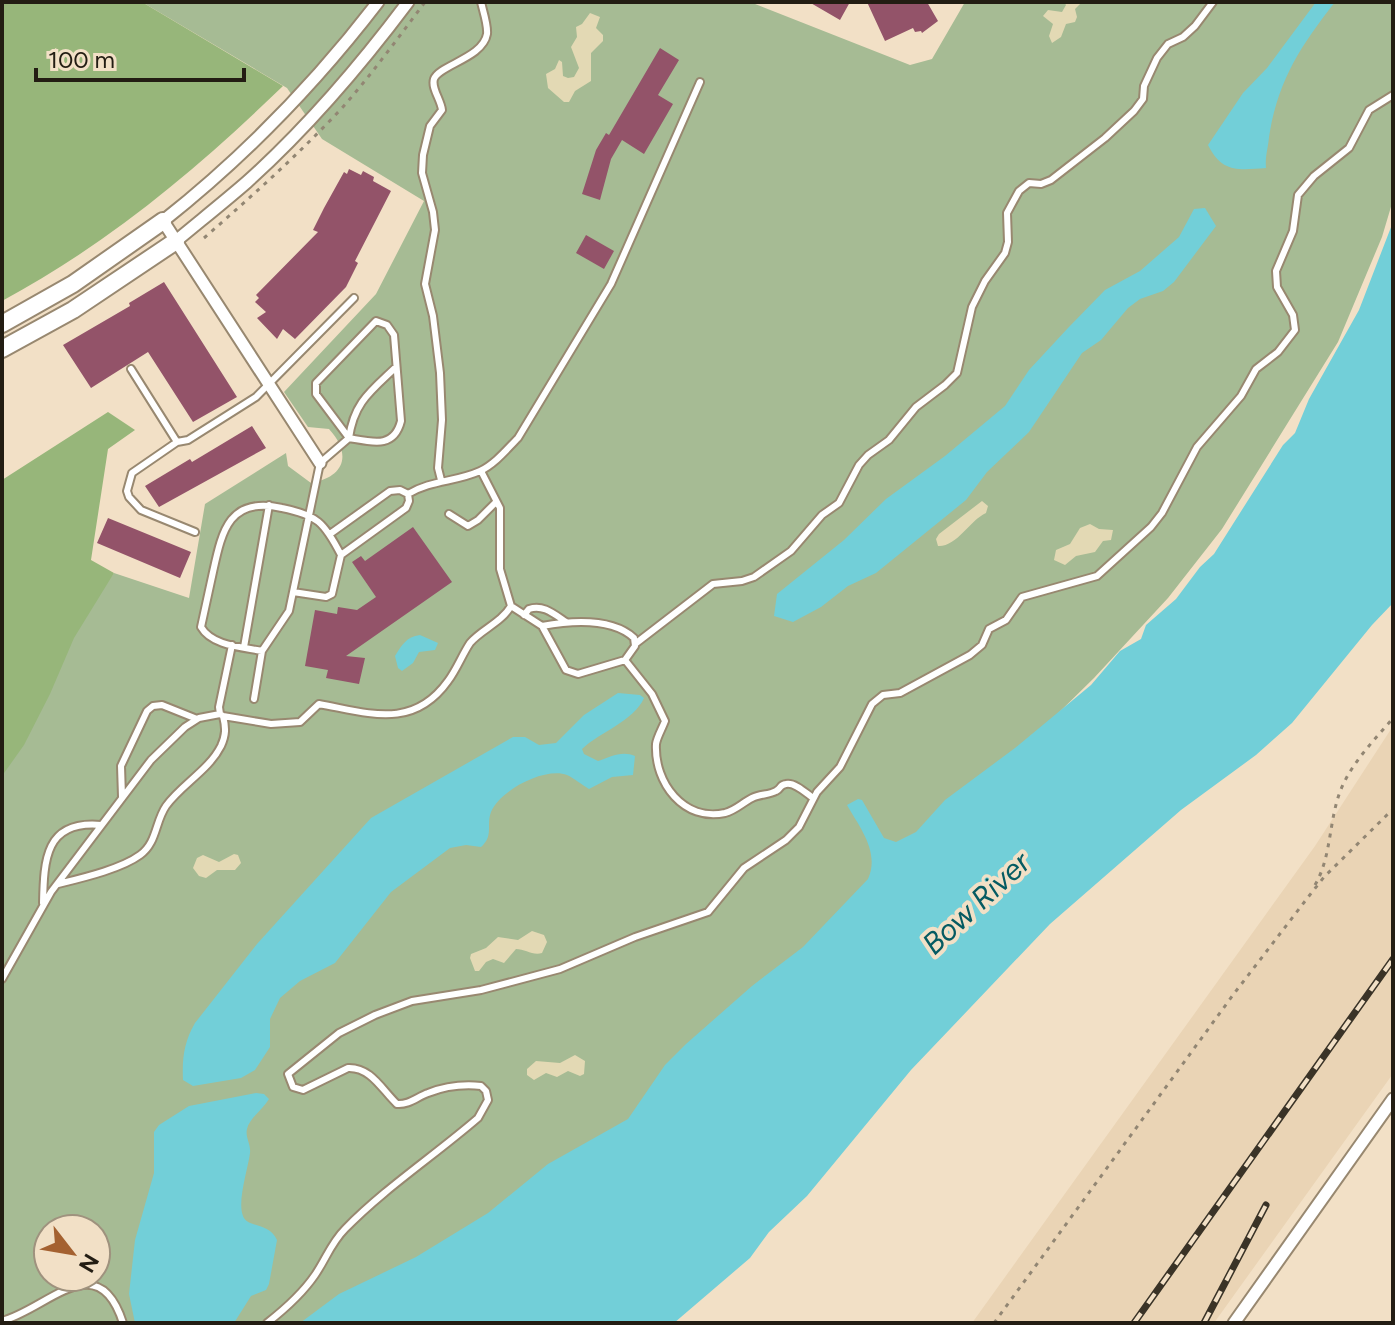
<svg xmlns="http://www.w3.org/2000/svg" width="1395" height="1325" viewBox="0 0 1395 1325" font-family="Figtree,sans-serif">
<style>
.built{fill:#ead4b5}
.green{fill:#a6bb94;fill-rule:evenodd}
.forest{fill:#97b67a}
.sand{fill:#e3d9b4}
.water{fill:#72cfd8}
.building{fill:#935369}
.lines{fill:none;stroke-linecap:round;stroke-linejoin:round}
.lane-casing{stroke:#988870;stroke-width:10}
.street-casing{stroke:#988870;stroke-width:15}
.secondary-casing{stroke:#988870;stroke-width:20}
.path{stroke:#928673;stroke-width:3;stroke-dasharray:4 6;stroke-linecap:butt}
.lane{stroke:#fff;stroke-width:6}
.street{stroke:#fff;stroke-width:11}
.secondary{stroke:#fff;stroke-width:16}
.rail-casing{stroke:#3a3327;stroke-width:7}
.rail{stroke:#f2e0c6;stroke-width:4;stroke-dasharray:12;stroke-linecap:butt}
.labels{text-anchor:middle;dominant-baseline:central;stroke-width:8;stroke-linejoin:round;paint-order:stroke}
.water-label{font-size:30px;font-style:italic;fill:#055b62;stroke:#f2e0c6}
</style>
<rect width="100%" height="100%" fill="#f2e0c6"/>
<path class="built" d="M1393 726 1392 1075 1214 1323H972L1315 846Z"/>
<path class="green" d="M142 2H750L910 65 932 59 965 2H1393V200L1382 237 1338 342 1222 529 1168 598 1094 678 630 1134 333 1323H2V712L114 573 189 598 205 504 286 453 288 466 311 483C345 477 352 454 329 429L308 427 284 392 376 294 424 201 322 139 287 88ZM48 1229H96V1277H48Z"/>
<path class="forest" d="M2 2H142L283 86C197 169 108 244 2 301Z
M108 412 135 430 108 449 91 560 114 573 74 638 50 694 24 745 2 776V480Z"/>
<path class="sand" d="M1064 2H1082L1075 9 1077 17 1075 22 1066 24 1061 37 1052 43 1049 36 1053 24 1043 16 1048 10 1062 12 1066 5Z
M590 13 600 17 596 28 603 35V41L591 53V81L575 91 569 102H564L548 88 546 74 555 69 559 60 562 62 563 76 568 78 574 77 579 68 571 47 577 37 576 27 582 24Z
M982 501 988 506 986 513C970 520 957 547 938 546L936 539 939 534Z
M1090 524 1099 529 1113 530 1111 540 1103 541 1095 552 1076 556 1065 565 1054 560 1056 550 1070 544 1080 528Z
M234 854 238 855 241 863 235 870H217L206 878 199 876 193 868 197 858 203 855 219 862Z
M532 931 544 935 547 942 542 953C533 956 525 949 516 949L504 963 493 959 486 962 479 971H475L470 958 471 954 486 948 498 937 518 940Z
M575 1055 585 1061 584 1074 580 1076 568 1071 557 1077 546 1073 534 1080 527 1075V1069L536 1061 560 1063Z"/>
<path class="water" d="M1316 2H1335C1300 47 1278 80 1269 137 1268 149 1265 156 1266 168 1238 170 1222 173 1208 145L1243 93 1267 68Z
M1205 208 1216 226 1174 282 1163 291 1140 299 1128 308 1101 340 1082 353 1029 432 987 472 966 500 876 573 848 586 821 607 793 622 774 616 777 594 844 540 886 499 945 456 1005 406 1029 370 1068 328 1105 290 1140 271 1179 237 1194 209Z
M1393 222V603L1372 625 1292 723 1256 755 1181 810 1050 924 911 1070 807 1196 769 1232 750 1258 674 1323H300L339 1294 416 1257 488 1213 548 1164 628 1119 665 1065 686 1044 752 986 803 947 868 879C880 852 860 828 847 805L858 799 862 800 884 838 896 842 916 832 945 800 1015 748 1091 685 1120 651 1141 639 1146 625 1176 599 1200 567 1214 554 1283 445 1295 433 1309 399 1359 310Z
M420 635 438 643 435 650 419 652 413 663 402 671 398 668 395 656C402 645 406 637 420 635Z
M618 693 640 695 644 698C634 721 600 732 582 749L584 754 598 761C610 757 622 750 635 756L633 775 612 777 589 789C582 785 574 778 567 775 545 767 500 790 491 812 486 825 494 836 481 847L466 845 450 848 391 892 335 963 300 981 280 998 270 1019V1047L255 1070 241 1078 193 1086 183 1080C182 1058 184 1042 195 1023L257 944 371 818 513 737H525L539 745 556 743 584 715Z
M256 1093 264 1094 269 1099C263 1109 249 1119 247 1129 245 1137 251 1144 250 1153 248 1169 237 1201 243 1216 247 1228 269 1222 277 1240L269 1284 266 1290 251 1296 234 1323H135L129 1294 135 1240 154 1173V1132L159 1125 189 1106Z"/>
<path class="building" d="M809 2H850L840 20Z
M867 2H927L938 21 922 33 921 31 915 32 913 28 885 41Z
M660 48 679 60 658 95 673 104 644 154 622 140 611 159 600 200 582 194 596 150 606 133 609 135Z
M349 169 361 175 363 171 374 177 373 181 391 191 355 261 358 263 346 287 295 339 283 329 277 339 257 318 266 312 255 302 259 298 256 295 318 232 313 230 324 208 344 172 347 174Z
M586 235 614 251 604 269 576 253Z
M164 282 237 397 193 422 148 352 91 388 63 345 130 306 129 303Z
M252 426 266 448 159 507 145 486 190 459 192 462Z
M108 518 191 552 180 578 97 543Z
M413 527 452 582 346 656 365 658 359 684 326 678 328 670 305 666 315 610 337 614 338 607 357 610 376 597 352 562 361 556 365 561Z"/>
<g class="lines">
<defs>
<path id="lane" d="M131 369 177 442
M349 438C354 402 371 391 396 367
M481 471 500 508V569L511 606 542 626 566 670 578 674 625 660 635 646 634 638C611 617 570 621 542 626
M441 480 438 468 442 420 440 373 433 316 425 284 435 230 433 212 422 173 423 155 430 126 442 110C441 100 431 88 434 79 439 65 483 58 487 34 488 25 483 11 481 2
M449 514 468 526 478 520 496 502
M195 532 141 510 129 497 127 491 132 473 177 442 188 440 256 397 354 298
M330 534 390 491 400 490 408 494C431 480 456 482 480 471 495 464 507 449 518 438L611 284 700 82
M341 555 406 508 409 501 408 494
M524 615 529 609C543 604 554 614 566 622
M635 644 713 584 742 581 754 577 791 551 822 515 839 503 859 465 868 455 889 440 916 407 945 385 957 373 972 307 985 281 1005 253 1008 242 1007 213 1019 191 1029 183 1041 184 1051 180 1105 138 1134 111 1143 99 1144 86 1157 58 1168 44 1183 37 1195 26 1213 2
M232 645 219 707 220 714 223 716 271 724 300 722 319 704C369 713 413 730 448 681 457 669 462 655 470 643 482 629 501 623 511 606
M244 647 269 505
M262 651C242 647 212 646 201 627 205 609 209 591 213 572 222 531 229 496 282 508 317 515 324 522 341 555L332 594 326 597 293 592
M625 660 652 694 665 721C662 729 657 737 656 744 654 783 684 822 725 813 736 810 742 803 752 798 760 794 769 795 776 791 782 788 779 785 786 784 795 782 807 794 813 798
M254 699 262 651 289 611 320 463 349 438C372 442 394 449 401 421L394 335 387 325 376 321 316 383V394L349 438
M122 797 121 766 147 711 153 706 162 705 197 719
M58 884C82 878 121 869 140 855 157 843 155 822 166 806 181 785 209 770 221 746 226 735 226 728 223 716
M43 903C44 860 45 820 101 825
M2 979 51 892 151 760 185 727 199 718 220 714
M2 1321C46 1310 98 1244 123 1323
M267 1323C285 1309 302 1294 315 1275 326 1259 331 1243 345 1229 385 1188 434 1156 478 1118L488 1100 486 1091 481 1086C462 1084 446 1086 428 1093 417 1097 409 1105 397 1104 382 1090 371 1067 348 1068L303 1090 293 1087 288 1074 339 1033 375 1015 412 1001 481 990 560 969 635 937 708 912 744 868 786 840 799 827 817 792 840 767 872 704 883 695 900 693 970 655 982 645 989 629 1006 620 1022 597 1097 576 1151 527 1162 513 1197 447 1241 396 1256 369 1278 352 1295 330 1293 315 1277 287 1276 271 1293 231 1298 195 1314 176 1349 148 1369 110 1393 95"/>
<path id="street" d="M176 241C200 221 224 202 247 182 307 128 360 66 408 2
M320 463 163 221C244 157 315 84 378 2
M1234 1323 1393 1099"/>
<path id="secondary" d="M2 324 73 284 163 221
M2 349 73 310 176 241"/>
</defs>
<use href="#lane" class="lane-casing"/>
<use href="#street" class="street-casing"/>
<use href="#secondary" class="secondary-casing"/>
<path class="path" d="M204 238C252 196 299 154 342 108 372 74 398 38 425 2
M1315 885C1330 859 1329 829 1337 801 1346 768 1372 743 1393 718
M994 1323 1233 995 1309 896 1324 877 1393 809"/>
<use href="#lane" class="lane"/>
<use href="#street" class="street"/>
<use href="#secondary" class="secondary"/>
<defs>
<path id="rail" d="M1134 1323 1393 959
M1204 1323 1266 1205"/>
</defs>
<use href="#rail" class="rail-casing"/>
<use href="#rail" class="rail"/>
</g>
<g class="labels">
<g class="water-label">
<text transform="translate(976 903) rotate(-43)">Bow River</text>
</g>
</g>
<rect width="1395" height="1325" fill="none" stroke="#231d13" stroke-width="8"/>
<g transform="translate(72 1253) rotate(121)"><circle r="38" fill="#f2e0c6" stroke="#9f927e" stroke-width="2"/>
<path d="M0-6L14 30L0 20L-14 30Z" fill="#a46130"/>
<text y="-12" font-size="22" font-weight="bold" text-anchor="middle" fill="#231d13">N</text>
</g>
<path d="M36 68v12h208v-12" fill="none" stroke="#231d13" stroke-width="4"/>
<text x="48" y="68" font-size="24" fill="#231d13" stroke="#f2e0c6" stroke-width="6" paint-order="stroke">100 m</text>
</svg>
